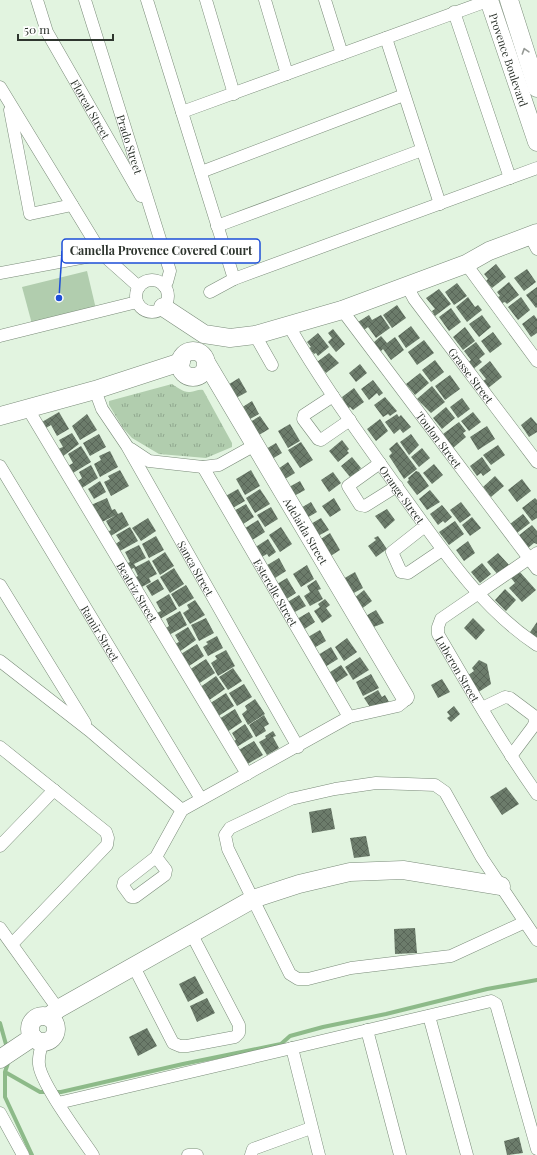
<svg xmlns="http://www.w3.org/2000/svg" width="537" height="1155" viewBox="0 0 537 1155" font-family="'Playfair Display',serif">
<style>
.grass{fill:url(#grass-tufts)}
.garden{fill:#b1cdae}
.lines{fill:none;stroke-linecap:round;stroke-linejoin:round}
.stream{stroke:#8dba89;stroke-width:4}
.building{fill:url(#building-cross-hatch)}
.street-casing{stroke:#7a8b79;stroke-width:13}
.secondary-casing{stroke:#7a8b79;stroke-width:19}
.street{stroke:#fff;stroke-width:12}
.secondary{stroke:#fff;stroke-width:18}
.oneway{stroke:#969a96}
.labels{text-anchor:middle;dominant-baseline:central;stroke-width:4;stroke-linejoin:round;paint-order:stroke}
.street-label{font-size:11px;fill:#2e352e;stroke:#fff}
.leader{fill:none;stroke:#1d4ed8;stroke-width:1.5}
.callout-dot{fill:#1d4ed8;stroke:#fff;stroke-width:1.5}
.callout{fill:#fff;stroke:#1d4ed8;stroke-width:1.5}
.callout-label{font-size:12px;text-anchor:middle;font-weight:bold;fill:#2e352e}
</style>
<defs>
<pattern id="grass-tufts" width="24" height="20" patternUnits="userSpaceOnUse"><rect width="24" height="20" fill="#b1cdae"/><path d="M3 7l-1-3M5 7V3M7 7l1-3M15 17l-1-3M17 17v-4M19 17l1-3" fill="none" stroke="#90a78e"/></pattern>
<pattern id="building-cross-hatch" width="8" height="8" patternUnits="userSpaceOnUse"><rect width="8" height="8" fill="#6c7c6b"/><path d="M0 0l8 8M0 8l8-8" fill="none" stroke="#596658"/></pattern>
</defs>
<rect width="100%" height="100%" fill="#e2f4e0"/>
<path class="grass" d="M172 384C177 387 184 393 190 392 195 392 198 389 203 390L232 443V447L206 458 159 454 132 438 123 428 109 405V401Z"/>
<path class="garden" d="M87 271 96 309 32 324 22 287Z"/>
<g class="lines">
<path class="stream" d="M0 1023 7 1048
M9 1060 5 1072V1097L32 1155
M5 1072 40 1092H61L183 1064 281 1044 290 1036 323 1027 386 1014 487 989 537 980"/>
</g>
<path class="building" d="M496 264 506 277 492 288 486 281 488 279 484 274Z
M527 269 536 282 524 291 514 278Z
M509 282 519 295 507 304 505 302 502 303 498 297 500 296 497 292Z
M457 283 467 296 454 305 445 292Z
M537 287V307L536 308 526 295Z
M439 289 451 304 435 316 432 311 435 309 426 298Z
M468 297 475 307 478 305 482 310 467 322 456 307Z
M521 297 530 310 518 320 508 307Z
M397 305 406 318 392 328 383 315Z
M451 308 461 322 449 331 439 317Z
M369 315 372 320 381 315 390 328 376 338 368 327 364 330 358 322Z
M482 315 491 327 479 337 469 324Z
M534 315 537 319V333L531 337 522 324Z
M411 326 420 338 406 348 398 336Z
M465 327 475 341 463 350 453 337Z
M333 329 345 344 336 352 328 342 332 338 328 333Z
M493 332 502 344 490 353 481 341Z
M318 333 329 347 318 356 316 353 314 354 309 348 311 347 307 342Z
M381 336 387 343 395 337 404 350 391 360 383 349 380 352 373 343Z
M424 340 434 353 417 365 408 352Z
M476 342 485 354 479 359 482 362 472 370 467 363 471 360 464 351Z
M329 353 339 363 326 373 317 362Z
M435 360 444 372 431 382 422 370Z
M490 361 502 377 487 389 482 382 486 379 479 370Z
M360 364 367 373 356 382 349 373Z
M420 373 429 383 415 395 406 384Z
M450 375 460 389 445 400 435 386Z
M239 378 247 392 236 398 226 386Z
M373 380 383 393 379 396 377 393 369 400 361 389Z
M432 386 445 402 431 413 417 399Z
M354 388 364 402 353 410 350 407 348 409 342 397Z
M385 397 397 411 390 416 388 414 383 417 374 405Z
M462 398 470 409 458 418 450 407Z
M252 401 259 414 248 420 241 408Z
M446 407 455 418 442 429 433 418Z
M59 412 69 429 57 436 51 425 46 428 42 422Z
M473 412 481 422 469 431 461 421Z
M87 414 97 430 80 440 72 426Z
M397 414 399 417 401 415 411 427 403 433 400 429 394 434 385 422Z
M260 416 269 429 259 435 250 422Z
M531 417 537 424V432L529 437 521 425Z
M380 419 388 431 376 441 367 429Z
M459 422 466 431 463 433 466 437 453 448 443 434Z
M290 424 300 441 288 448 278 431Z
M487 426 495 439 478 450 470 437Z
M72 433 79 444 62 457 58 449 63 447 59 440Z
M99 434 106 447 90 456 83 443Z
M411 434 419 445 409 455 400 442Z
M342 440 349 449 347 451 349 453 338 462 329 451Z
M301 442 313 460 300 468 288 450Z
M397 442 417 469 404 479 389 456 392 453 389 449Z
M276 443 282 453 272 459 266 449Z
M498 445 505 455 491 465 483 455Z
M81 446 91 462 73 473 68 466 73 463 68 454Z
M422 448 430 458 419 467 411 457Z
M110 451 118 467 100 477 94 464 101 460 99 456Z
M352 457 361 468 359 470 361 472 350 477 341 466Z
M482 457 491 470 483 476 481 473 477 476 470 466Z
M288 462 295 473 285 479 278 469Z
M434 464 443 475 432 484 423 473Z
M91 465 98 478 82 488 78 481 82 478 79 472Z
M120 470 129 486 111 496 104 482 110 479 108 476Z
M251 470 260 486 245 495 236 479Z
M416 471 419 472 429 486 417 495 407 482 409 480 408 478Z
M333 472 341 483 329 492 321 480Z
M495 476 504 486 491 497 483 487Z
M522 479 531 491 517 502 508 490Z
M100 481 106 492 94 499 88 489Z
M300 481 305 490 294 496 289 487Z
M238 489 245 501 231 509 224 497Z
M260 489 270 504 255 513 246 498Z
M430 490 440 502 427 510 419 499Z
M107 498 112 510 115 509 118 514 122 512 129 525 109 537 106 533 111 530 106 521 116 515 102 522 99 516 96 517 91 505Z
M334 498 341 510 330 517 322 506Z
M535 498 537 500V518L532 521 522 508Z
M311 502 317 512 305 519 299 509Z
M461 502 471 515 460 523 450 510Z
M246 504 254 517 240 526 232 512Z
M442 505 452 517 445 523 443 521 438 525 430 514Z
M271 507 278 519 265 527 257 515Z
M387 509 395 520 385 529 375 516Z
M523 514 530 523 517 533 510 524Z
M472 517 481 528 470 536 462 525Z
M148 518 156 531 141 541 132 528Z
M321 518 329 530 316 537 309 525Z
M258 520 265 532 249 542 242 530Z
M455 521 464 534 449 545 439 532Z
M532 525 537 531V544L534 543 528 548 518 536Z
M130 527 138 541 118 552 114 545 120 541 116 535Z
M281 527 292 544 280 552 269 535Z
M330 533 340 550 329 557 316 542Z
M156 536 164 550 149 558 142 544Z
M378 536 387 549 376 557 368 546 376 540 374 538Z
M268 539 276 552 269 557 267 554 260 558 254 548Z
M468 541 475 553 464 561 456 550Z
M139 545 146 558 134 564 136 567 129 570 126 564 130 562 125 552Z
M165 552 174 566 160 575 152 561Z
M498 553 510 566 499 576 487 562Z
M279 558 286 571 272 580 264 567Z
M149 560 157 574 149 578 151 582 140 588 134 578 138 576 134 568Z
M482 563 491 574 480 583 471 572Z
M307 565 314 579 301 587 293 574Z
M174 568 184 584 170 593 160 577Z
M519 571 536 590 522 602 509 588 515 583 511 578Z
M355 572 363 588 352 594 343 579Z
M287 578 296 593 285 600 277 584Z
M158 579 164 589 152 596 146 586Z
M316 580 321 589 318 590 323 599 310 606 304 596 310 592 307 586Z
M186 585 194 598 179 607 171 594Z
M505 589 516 600 506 611 495 600Z
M364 590 372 601 360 610 353 599Z
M169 594 177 609 160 619 157 613 161 611 156 602Z
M299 595 306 606 293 613 286 603Z
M325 599 330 605 326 608 332 616 322 623 314 611 320 607 318 604Z
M195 600 205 615 190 624 183 613 189 609 187 605Z
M376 610 384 623 371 628 364 617Z
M180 611 187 625 169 635 166 628 169 626 166 619Z
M309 612 315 622 303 630 297 619Z
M206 618 214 633 199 641 191 625Z
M473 618 485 630 476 640 464 628Z
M537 622V641L528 635Z
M188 627 196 640 179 652 175 644 179 642 175 635Z
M320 630 326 641 314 648 308 637Z
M217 636 223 648 208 656 203 647 208 644 206 642Z
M347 638 357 652 344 661 335 647Z
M197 644 204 656 189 666 181 654Z
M331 647 338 659 325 667 318 655Z
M226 650 235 666 218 676 211 663 217 659 215 656Z
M360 657 369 670 353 680 345 667Z
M206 659 215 673 198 684 189 670Z
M479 660 487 664 491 684 477 693 467 676 474 671 472 668Z
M341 665 348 675 334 684 327 674Z
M233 668 242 681 228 690 219 677Z
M371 674 379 688 363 696 356 682Z
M216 676 225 689 208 701 199 688Z
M442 679 450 692 438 698 431 685Z
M244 684 252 697 237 706 229 693Z
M378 690 382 697 385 695 389 702 372 710 364 698Z
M226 693 234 706 217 717 209 704Z
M255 699 265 714 248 725 242 714 247 710 245 706Z
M454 706 460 714 451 722 447 718 450 716 447 712Z
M235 709 242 722 227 732 219 719Z
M264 715 269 724 264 727 266 731 256 737 249 725Z
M245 724 253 737 235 748 232 742 236 740 232 733Z
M273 731 276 736 273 737 279 748 267 755 259 742 266 738 265 736Z
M254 741 263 755 246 765 237 751Z
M506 787 519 804 502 815 490 797Z
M331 808 335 829 312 833 309 812Z
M366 836 370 856 354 858 350 838Z
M415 928 417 953 395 954 394 929Z
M195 976 204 993 188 1002 179 984Z
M207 998 215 1013 197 1022 190 1006Z
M147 1028 157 1046 138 1056 129 1037Z
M519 1137 523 1153 507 1155 504 1141Z"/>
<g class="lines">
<defs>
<g id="street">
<path id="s1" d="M37 0 47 32 141 196"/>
<path id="s2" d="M85 0 170 271 167 282 164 286"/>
<path d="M147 0 234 279"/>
<path d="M206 0 234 94"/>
<path d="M265 0 287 74"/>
<path d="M325 0 342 54"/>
<path d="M454 12 510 178"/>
<path d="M386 38 440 204"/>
<path d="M0 87 102 254 139 287"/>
<path d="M10 110 30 214 72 205"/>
<path d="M182 112 490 0"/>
<path d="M201 172 404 95"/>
<path d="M217 226 422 150"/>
<path d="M530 236 537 249"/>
<path d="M466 264 537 361"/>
<path d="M0 273 102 254"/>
<circle cx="152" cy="296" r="16"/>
<path id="s3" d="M407 286 414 299 537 462"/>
<path d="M210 292 234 279 537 168"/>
<path id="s4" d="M342 310 537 569"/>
<path id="s5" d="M289 326C321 382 360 435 397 487 438 543 478 606 537 645"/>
<path d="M255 335 272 365"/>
<path d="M0 336 137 302"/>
<path id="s6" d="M95 390 102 409 127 446 298 747"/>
<path d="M333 396 304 415 303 419 318 439 321 440 350 420"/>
<path id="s7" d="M28 409 247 774"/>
<path d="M131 449 149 461 203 467 219 465 255 445"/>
<path d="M380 463 348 486 360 505 365 506 397 486"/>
<path id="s8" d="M0 466 201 799"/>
<path id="s9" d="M203 467 349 717"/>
<path d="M425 526 392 552 401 572 408 573 442 550"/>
<path id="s10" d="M537 553 441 619 438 627V634C470 689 501 743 537 794"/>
<path d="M0 585 85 723"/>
<path d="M0 661 90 731 182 810"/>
<path d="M482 708 505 697 510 698 534 716 535 723 532 728 511 756"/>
<path d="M0 747 106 832 108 838 107 845 12 944"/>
<path d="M0 846 54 790"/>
<path d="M156 857 166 870 165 875 135 897H131L123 886 124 882 156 857 182 810 349 717 398 706 403 702 405 697"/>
<path d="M525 922 451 956 351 968 308 979H298L290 974 228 849 225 835 230 828 291 799 335 789 376 783 408 784 435 785 445 792 482 858 537 940"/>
<path d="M0 928 58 1009"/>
<path d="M133 965 173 1043 180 1046H187L235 1037 239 1033V1025L191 933"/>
<path d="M429 1016 467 1155"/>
<path d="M367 1030 400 1155"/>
<path d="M42 1042C41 1049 38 1057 39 1064 40 1083 81 1137 93 1155"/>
<path d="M58 1103 292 1048"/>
<path d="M0 1113 23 1155"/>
<path d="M188 1155H197"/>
<path d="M251 1155 253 1149 311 1128"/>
<path d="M319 1155 292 1048 491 1001 496 1004 537 1149"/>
</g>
<g id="secondary">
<path id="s11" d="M489 0 537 142"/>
<path d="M509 0 537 88"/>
<path d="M163 307 204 334 230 338 255 335 342 310 466 264 489 251 537 233"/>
<circle cx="193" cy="364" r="13"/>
<path id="s12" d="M207 364 405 697"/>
<path d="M0 416 95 390 181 362"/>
<circle cx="43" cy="1029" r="13"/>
<path d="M48 1017 58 1009 253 899 299 884 350 872 403 870 501 886"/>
<path d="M0 1059 33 1037"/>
</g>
</defs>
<use href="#street" class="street-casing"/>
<use href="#secondary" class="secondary-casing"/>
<use href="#street" class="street"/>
<use href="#secondary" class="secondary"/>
</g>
<defs><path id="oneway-chevron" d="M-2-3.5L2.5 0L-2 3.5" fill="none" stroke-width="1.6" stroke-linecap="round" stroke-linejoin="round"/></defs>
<use class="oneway" href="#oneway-chevron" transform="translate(525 51) rotate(-108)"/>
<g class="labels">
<g class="street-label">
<text stroke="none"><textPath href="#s11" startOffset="63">Provence Boulevard</textPath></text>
<text stroke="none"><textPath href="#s1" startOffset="122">Floreal Street</textPath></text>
<text stroke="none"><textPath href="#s2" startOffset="151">Prado Street</textPath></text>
<text stroke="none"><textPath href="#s3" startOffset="110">Grasse Street</textPath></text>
<text stroke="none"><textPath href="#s4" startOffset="162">Toulon Street</textPath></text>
<text stroke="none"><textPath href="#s5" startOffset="203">Orange Street</textPath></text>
<text stroke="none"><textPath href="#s12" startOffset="194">Adelaida Street</textPath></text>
<text stroke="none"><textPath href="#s6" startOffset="205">Sanca Street</textPath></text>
<text stroke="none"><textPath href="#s7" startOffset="213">Beatriz Street</textPath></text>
<text stroke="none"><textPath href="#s9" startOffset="145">Esterelle Street</textPath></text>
<text stroke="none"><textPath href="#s8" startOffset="195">Ramir Street</textPath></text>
<text stroke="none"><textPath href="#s10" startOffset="172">Luberon Street</textPath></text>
</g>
</g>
<path class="leader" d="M59 298L62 251"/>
<circle class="callout-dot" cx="59" cy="298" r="4"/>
<rect class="callout" x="62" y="239" width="198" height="24" rx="4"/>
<g class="callout-label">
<text x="161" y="255">Camella Provence Covered Court</text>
</g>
<path d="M18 34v6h95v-6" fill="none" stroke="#2e352e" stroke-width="2"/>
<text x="24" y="34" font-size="12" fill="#2e352e" stroke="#ffffff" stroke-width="3" paint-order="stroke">50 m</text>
</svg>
